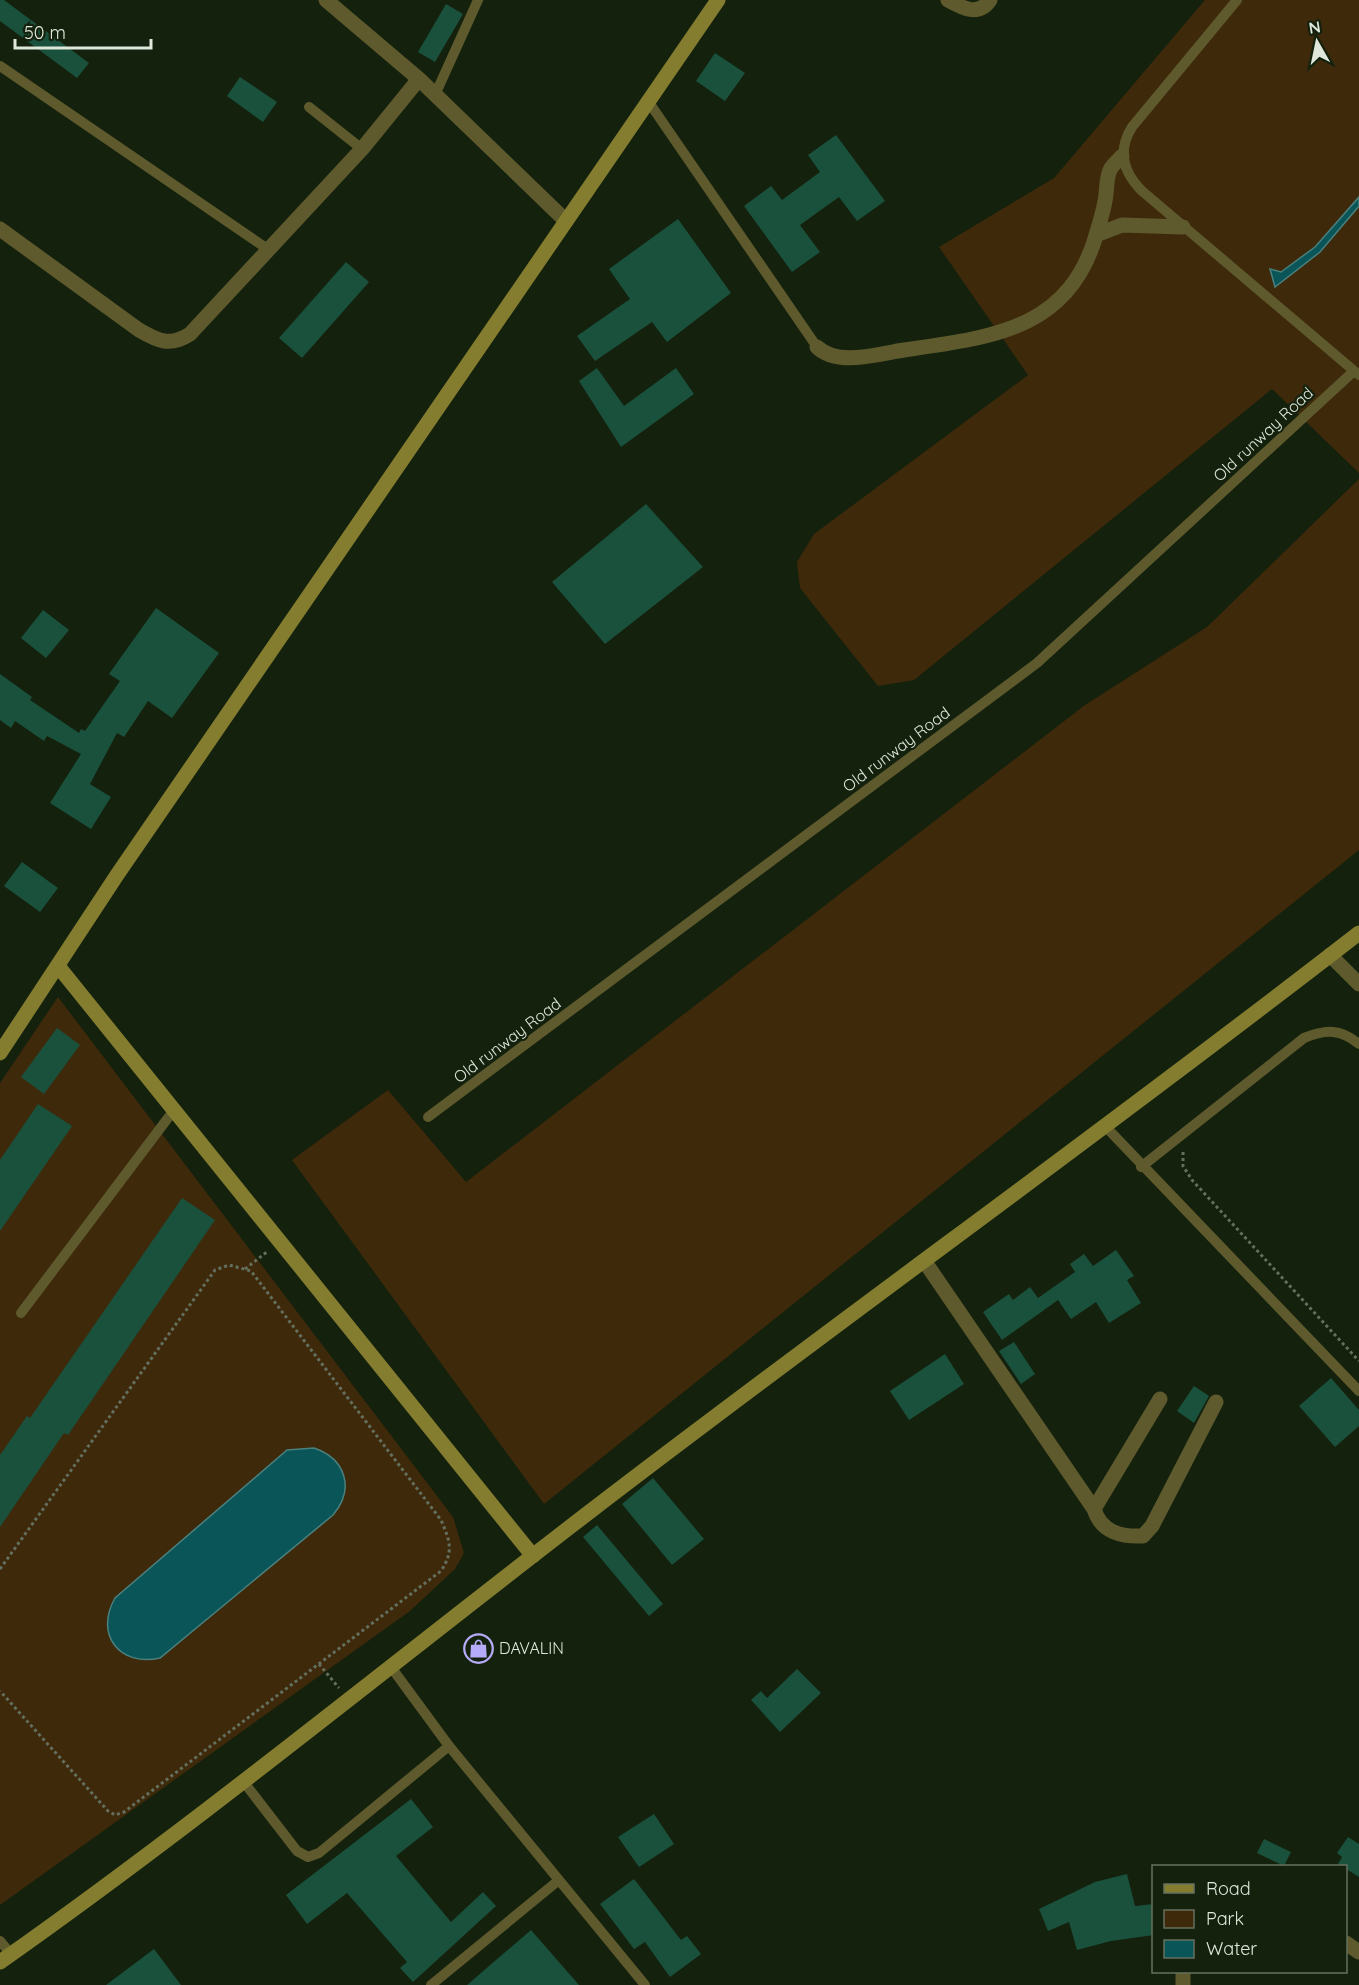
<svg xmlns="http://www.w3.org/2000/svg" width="1359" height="1985" viewBox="0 0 1359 1985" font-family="Quicksand,sans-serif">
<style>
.green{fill:#3e290b}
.water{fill:#0a5557;stroke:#4a817f;stroke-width:1.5}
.building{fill:#1a513d}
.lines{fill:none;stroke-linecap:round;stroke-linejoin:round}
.path{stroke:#646f5e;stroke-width:3;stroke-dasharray:3 3;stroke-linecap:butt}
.lane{stroke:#5e5a2d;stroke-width:10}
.street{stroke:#5e5a2d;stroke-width:15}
.secondary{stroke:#847d30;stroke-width:15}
.labels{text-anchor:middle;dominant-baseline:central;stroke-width:4.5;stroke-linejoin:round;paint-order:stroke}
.street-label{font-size:16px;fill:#dfe8db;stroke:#14210d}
.poi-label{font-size:16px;fill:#dfe8db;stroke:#14210d;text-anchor:start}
</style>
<rect width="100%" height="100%" fill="#14210d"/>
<path class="green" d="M1205 0H1359V197L1315 247 1280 272 1271 269 1275 286 1320 252 1359 206V473L1272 389 914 680 878 686 800 588 797 562 814 534 1028 375 939 247 1054 178Z
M1359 479V850L544 1504 292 1160 388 1090 466 1182 1085 705 1207 627Z
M58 997 453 1517 464 1553 455 1569 410 1611 0 1905V1083Z"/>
<path class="water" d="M1359 197V206L1320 252 1275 287 1270 269 1281 272 1315 247Z
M314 1448C346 1459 355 1489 333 1515L160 1658C120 1667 94 1635 115 1598L287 1450Z"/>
<path class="building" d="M0 0H4L89 63 77 78 0 21Z
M446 4 463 14 435 62 418 52Z
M715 53 745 73 725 101 696 81Z
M240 77 277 102 263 122 227 96Z
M836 135 885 201 857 221 839 197 800 225 820 252 792 272 744 206 771 186 782 200 820 172 808 155Z
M678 219 731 293 667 342 652 322 595 361 577 336 630 299 609 269Z
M346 262 369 282 302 358 279 338Z
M597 368 624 406 676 368 694 394 621 447 579 381Z
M646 504 703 567 605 644 552 582Z
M156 608 219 653 172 718 148 701 124 737 117 733 90 784 111 797 91 829 50 803 81 754 47 736 44 741 15 721 11 728 0 720V674L32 697 30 700 79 733 81 729 85 731 120 681 109 674Z
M43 610 69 630 46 658 21 638Z
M22 862 58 888 40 912 4 886Z
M57 1028 80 1045 44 1094 21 1077Z
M38 1104 72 1126 0 1231V1160Z
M182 1198 215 1220 68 1435 64 1433 0 1527V1455L27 1416 30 1418Z
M1116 1250 1134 1276 1127 1280 1141 1303 1109 1323 1096 1302 1071 1319 1058 1300 1002 1340 983 1312 1009 1294 1013 1300 1030 1287 1038 1298 1075 1272 1070 1264 1084 1254 1093 1266Z
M1014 1342 1035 1374 1021 1384 999 1351Z
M945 1354 964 1384 909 1420 890 1391Z
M1331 1378 1359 1410V1426L1335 1447 1299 1406Z
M1194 1386 1209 1396 1194 1423 1177 1411Z
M653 1478 704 1539 672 1565 622 1504Z
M597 1525 663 1604 649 1616 583 1537Z
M797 1669 821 1693 780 1732 751 1700 761 1691 767 1698Z
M411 1799 433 1827 396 1856 451 1922 483 1892 496 1906 413 1982 400 1968 407 1962 347 1893 307 1924 286 1895Z
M654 1814 674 1844 639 1867 618 1837Z
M1348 1837 1359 1844V1877L1338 1864 1342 1857 1337 1853Z
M1264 1839 1291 1852 1284 1866 1257 1853Z
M1127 1874 1135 1906 1154 1904V1935L1111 1941 1077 1950 1069 1922 1048 1931 1039 1909 1095 1882Z
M634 1879 681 1940 687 1936 701 1954 670 1977 645 1942 634 1949 600 1904Z
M531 1930 579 1985H467Z
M154 1949 181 1985H106Z"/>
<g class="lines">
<path class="path" d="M1183 1152V1166L1192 1180 1359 1361
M245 1269 268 1251
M0 1569 215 1270 229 1265 251 1271 441 1520C450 1541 454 1551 441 1571L124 1812 115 1815 108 1811 0 1691
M319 1664 339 1688"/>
<path class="lane" d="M1237 0 1132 127C1117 151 1123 172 1142 191L1359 375
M0 66 269 250
M435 95 478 0
M648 101 817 347
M309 107 362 149
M428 1117 1037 663 1354 371
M1104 1125 1359 1391
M1141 1167 1304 1038C1326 1029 1341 1029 1359 1044
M21 1313 174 1110
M391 1667 449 1746 645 1985
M243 1781 297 1851 308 1857 319 1853 449 1746
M0 1941 11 1954
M431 1985 559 1880"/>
<path class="street" d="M326 0 419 79 566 221
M948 0C962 8 979 17 990 0
M0 229 139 330C158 341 170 347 190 334L362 149 419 79
M1096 235 1122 225 1183 227
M817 347C838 367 877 354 904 350 991 337 1070 331 1097 232 1100 222 1103 212 1105 201 1107 192 1106 178 1110 170 1112 165 1119 160 1122 156
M1330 955 1359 984
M925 1262 1094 1509C1101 1532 1120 1537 1143 1536L1152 1526 1216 1402
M1094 1509 1160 1399
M1346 1943 1359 1952
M1183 1972V1985"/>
<path class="secondary" d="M58 966 533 1556
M0 1053 117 875 718 0
M0 1962C203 1819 395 1661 592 1510 846 1315 1107 1129 1359 933"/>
</g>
<defs>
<symbol id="shop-ring" viewBox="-11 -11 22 22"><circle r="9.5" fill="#14210d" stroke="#b6abf8" stroke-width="1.5"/><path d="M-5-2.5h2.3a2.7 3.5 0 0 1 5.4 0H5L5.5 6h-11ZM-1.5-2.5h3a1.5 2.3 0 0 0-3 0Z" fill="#b6abf8"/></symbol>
</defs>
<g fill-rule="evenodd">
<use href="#shop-ring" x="462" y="1632" width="33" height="33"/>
</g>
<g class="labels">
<g class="street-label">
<text transform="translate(1263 434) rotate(-43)">Old runway Road</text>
<text transform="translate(896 749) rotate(-37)">Old runway Road</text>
<text transform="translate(507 1040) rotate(-37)">Old runway Road</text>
</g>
<g class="poi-label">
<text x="499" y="1648">DAVALIN</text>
</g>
</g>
<rect x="1152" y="1865" width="195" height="108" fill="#14210d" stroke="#65715f" stroke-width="1.5"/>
<rect x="1164" y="1884" width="30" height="9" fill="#847d30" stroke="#65715f" stroke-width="1.5"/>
<text x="1206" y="1895" font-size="18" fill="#dfe8db">Road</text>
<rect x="1164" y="1910" width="30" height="18" fill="#3e290b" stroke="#65715f" stroke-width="1.5"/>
<text x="1206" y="1925" font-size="18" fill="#dfe8db">Park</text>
<rect x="1164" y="1940" width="30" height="18" fill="#0a5557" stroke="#65715f" stroke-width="1.5"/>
<text x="1206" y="1955" font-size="18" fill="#dfe8db">Water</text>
<g transform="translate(1317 42) rotate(351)" stroke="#14210d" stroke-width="4.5" paint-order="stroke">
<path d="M0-4.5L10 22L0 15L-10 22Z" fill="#dfe8db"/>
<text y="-9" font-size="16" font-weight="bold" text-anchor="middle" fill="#dfe8db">N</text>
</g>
<path d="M15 39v9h136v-9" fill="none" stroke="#dfe8db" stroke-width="3"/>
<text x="24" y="39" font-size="18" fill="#dfe8db" stroke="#14210d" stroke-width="4.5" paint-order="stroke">50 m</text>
</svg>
